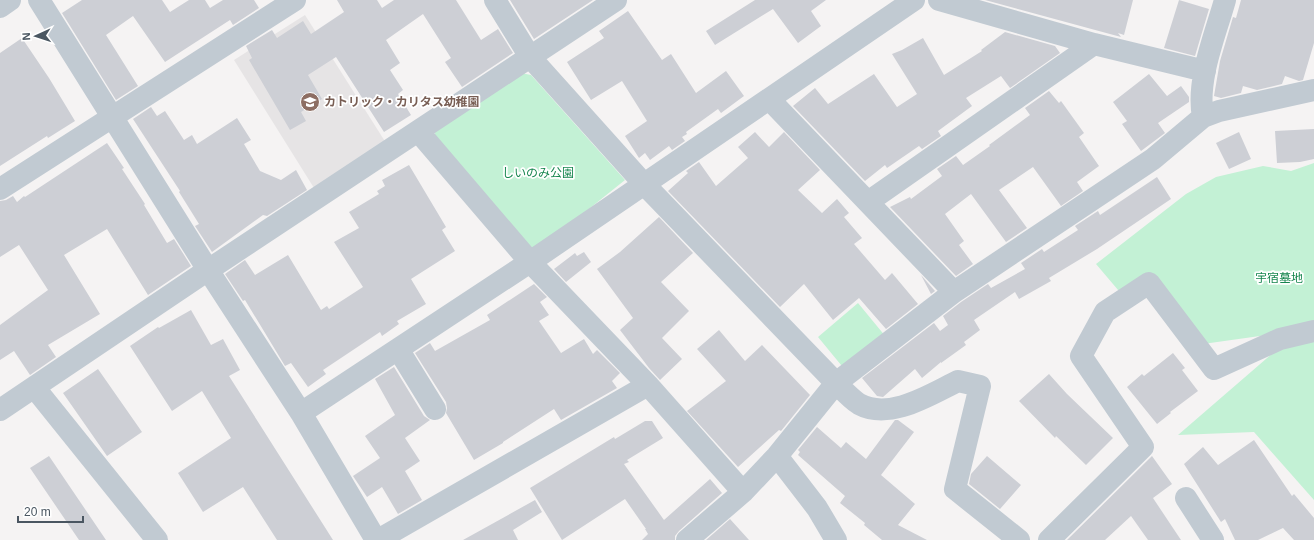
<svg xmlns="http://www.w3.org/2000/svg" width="1314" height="540" viewBox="0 0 1314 540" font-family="Helvetica,'Noto Sans JP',sans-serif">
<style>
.education{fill:#e6e4e5}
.green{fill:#c3f1d5}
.building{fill:#cdcfd5}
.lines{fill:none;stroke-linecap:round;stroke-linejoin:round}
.minor{stroke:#c1cad2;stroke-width:22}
.labels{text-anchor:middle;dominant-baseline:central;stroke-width:3.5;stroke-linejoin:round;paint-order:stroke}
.education-label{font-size:12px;font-weight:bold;fill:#785e54;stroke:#fff;text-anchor:start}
.park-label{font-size:12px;fill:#17864f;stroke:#fff}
</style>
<rect width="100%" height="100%" fill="#f5f3f3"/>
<path class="education" d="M305 15 386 143 314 188 234 60Z"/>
<path class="green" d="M521 73 531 75 625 180 529 257 435 143V132Z
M1314 163V500L1254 432 1178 435 1274 352 1267 335 1203 344 1158 278 1124 297 1096 264 1186 194 1216 177 1263 166 1291 171Z
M858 303 886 337 846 371 818 337Z"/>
<path class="building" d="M82 0H162L170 12 189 0H205L210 8 223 0H254L259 8 233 25 230 20 165 62 133 16 106 35 138 86 116 100 62 13Z
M337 0H377L382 8 394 0H456L481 40 498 29 513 53 462 87 445 62 451 58 423 14 386 40 400 63 390 70 403 90 398 94 411 115 384 132 336 57 308 75 322 99 301 112 306 121 290 130 249 60 252 58 246 46 272 30 277 38 303 21 311 34 344 12Z
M510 0H593L534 39Z
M755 0H826L811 11 821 26 798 43 773 9 715 45 706 31Z
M985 0H1133L1124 35 1118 33 1121 37Z
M1179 0 1209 9 1195 56 1164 48Z
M1241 0H1314V43L1303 80 1299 81 1285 76 1282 84 1257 90 1243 86 1241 93 1221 98 1214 96 1220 61 1233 17 1236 18Z
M628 11 662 60 671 54 696 93 726 71 744 96 721 113 718 109 686 132 687 134 682 137 685 141 672 150 669 146 650 160 645 153 639 158 625 136 647 121 622 81 591 100 567 62 604 38 599 31Z
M1005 32 1055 46 1060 53 1010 88 1001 76 966 98 972 106 938 131 941 136 922 149 919 146 887 168 885 165 865 181 793 106 815 88 828 104 874 74 897 107 917 94 892 54 902 50 923 38 944 75 982 51 981 50Z
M22 38 49 78 75 121 48 138 47 136 0 166V53Z
M1149 74 1167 96 1181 86 1189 97V102L1158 123 1165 133 1141 151 1122 124 1127 121 1113 102Z
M1049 91 1059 103 1061 101 1084 133 1079 137 1099 166 1077 182 1083 191 1061 206 1033 167 999 190 1027 228 1006 242 971 194 945 214 964 241 959 245 973 264 956 276 890 207 910 197 911 199 942 176 937 169 956 156 963 165 990 146 989 145 1030 115 1025 108Z
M151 107 157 116 165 111 184 140 192 135 197 144 237 118 251 140 244 144 260 171 281 180 296 170 307 190 267 216 263 215 212 252 195 226 199 224 179 192 180 191 133 119Z
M1314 129V159L1300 162 1277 163 1275 131Z
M755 132 769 147 784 132 820 170 798 190 822 213 837 199 849 213 844 217 862 238 854 244 885 280 892 273 918 304 886 329 859 298 833 320 804 284 780 307 668 191 688 173 686 171 699 162 716 186 748 158 738 147Z
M1239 132 1251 159 1229 169 1216 143Z
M107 143 124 168 122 169 145 204 144 205 167 243 174 239 191 266 148 295 107 229 64 255 100 314 48 345 56 357 30 375 14 351 0 360V325L48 290 19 245 0 257V201L6 200 13 196 17 202 24 196 25 197Z
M409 165 446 227 442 230 455 251 411 279 426 304 397 321 399 324 382 336 380 332 323 370 326 374 308 387 291 363 285 366 245 300 243 301 225 274 245 260 255 275 288 255 321 310 327 306 329 309 363 287 334 242 359 228 349 212 379 194 377 191 385 186 382 180Z
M1157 177 1171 199 1097 249 1049 278 1051 281 1019 299 1015 292 974 320 980 330 964 342 966 345 941 363V362L922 378 915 369 883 397 877 396 862 378 934 323 940 331 948 325 943 316 961 302 988 284 991 288 1025 269 1021 263 1042 249 1044 252 1078 230 1075 226 1098 211 1100 215Z
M659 217 693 253 661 282 689 311 662 338 682 359 660 380 649 368 620 330 633 318 597 269 620 252Z
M584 252 591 262 566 282 554 269 575 253 577 256Z
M921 275 935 291 931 294Z
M534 284 547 297 540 302 549 315 539 321 561 353 584 339 593 354 597 350 620 373 612 381 617 388 561 420 554 409 503 442V443L474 460 446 413 447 408 446 402 415 353 430 343 435 351 490 320 487 315Z
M191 310 211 345 223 339 240 370 229 376 333 540H277L243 487 203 512 178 473 231 438 202 391 172 411 130 346 158 327 159 328Z
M719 330 745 361 762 345 810 395 781 431 779 430 738 467 687 411 726 381 697 349Z
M1173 353 1185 368 1182 370 1198 391 1170 412 1171 413 1157 424 1127 387 1142 374 1144 376Z
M394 367 424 416 430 420 405 438 420 461 405 471 422 500 398 514 382 487 367 497 353 476 380 458 365 436 395 415 375 379Z
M98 369 142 432 107 456 63 393Z
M1049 374 1067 394 1113 438 1086 465 1056 436 1055 438 1019 401Z
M895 420H898L914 432 881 475 915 504 898 525 927 540H882L864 525 865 523 840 503 845 496 798 455 800 452 798 450 817 427 841 448 846 442 866 459Z
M645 421H652L663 438 627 460 629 462 624 464 664 520 710 479 722 493 679 531 675 536V540H642L648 534 645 529H646L625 499 562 540 530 488 614 437 615 439Z
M1254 440 1292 496 1294 494 1314 518V540H1294L1283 528 1258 540H1235L1225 519 1221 522 1184 464 1203 447 1218 465Z
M49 456 106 540H79L30 468Z
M987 456 1021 485 1000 509 969 484 971 474Z
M1152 456 1172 484 1153 498 1181 540H1148L1131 516 1105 540H1067Z
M535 500 542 512 513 530 518 540H463Z
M730 519 749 540H706Z"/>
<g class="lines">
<path class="minor" d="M39 0 208 270 301 413 376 540
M495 0 530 57 644 184 836 383C843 390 851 399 859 404 890 421 931 394 958 381L980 386 955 489 1019 540
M939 0 1094 44 1205 71
M0 7 10 0
M769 99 954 292
M1203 117C1196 80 1215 36 1225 0
M418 131 530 262 648 385 743 492
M0 189 295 0
M868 202 1094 44
M398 349 435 409
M34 387 157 540
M0 410 208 270 616 0
M301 413 530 262 914 0
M777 456 817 508 836 540
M1186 498 1213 540
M378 540 648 385
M687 540 743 492 777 456 836 383 954 292 1153 159 1203 117 1219 111 1314 90
M1049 540 1143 447 1081 356 1105 312 1149 283 1214 369 1280 339 1314 331"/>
</g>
<defs>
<symbol id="school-disc" viewBox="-11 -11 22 22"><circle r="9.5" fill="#8d6e63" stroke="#fff"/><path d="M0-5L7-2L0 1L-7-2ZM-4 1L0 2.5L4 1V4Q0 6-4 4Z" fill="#fff"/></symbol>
</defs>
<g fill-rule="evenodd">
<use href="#school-disc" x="299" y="91" width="22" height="22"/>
</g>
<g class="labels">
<g class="education-label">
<text x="324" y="102">カトリック・カリタス幼稚園</text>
</g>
<g class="park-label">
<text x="538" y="173">しいのみ公園</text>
<text x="1279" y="278">宇宿墓地</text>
</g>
</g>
<g transform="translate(36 36) rotate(267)" stroke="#ffffff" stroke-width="3" paint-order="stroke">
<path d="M0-3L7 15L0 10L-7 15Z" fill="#4a5661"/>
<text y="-6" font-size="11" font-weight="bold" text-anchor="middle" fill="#4a5661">N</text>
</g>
<path d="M18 516v6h65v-6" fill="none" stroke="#4a5661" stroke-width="2"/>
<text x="24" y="516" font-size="12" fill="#4a5661" stroke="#ffffff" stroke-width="3" paint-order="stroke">20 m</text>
</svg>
